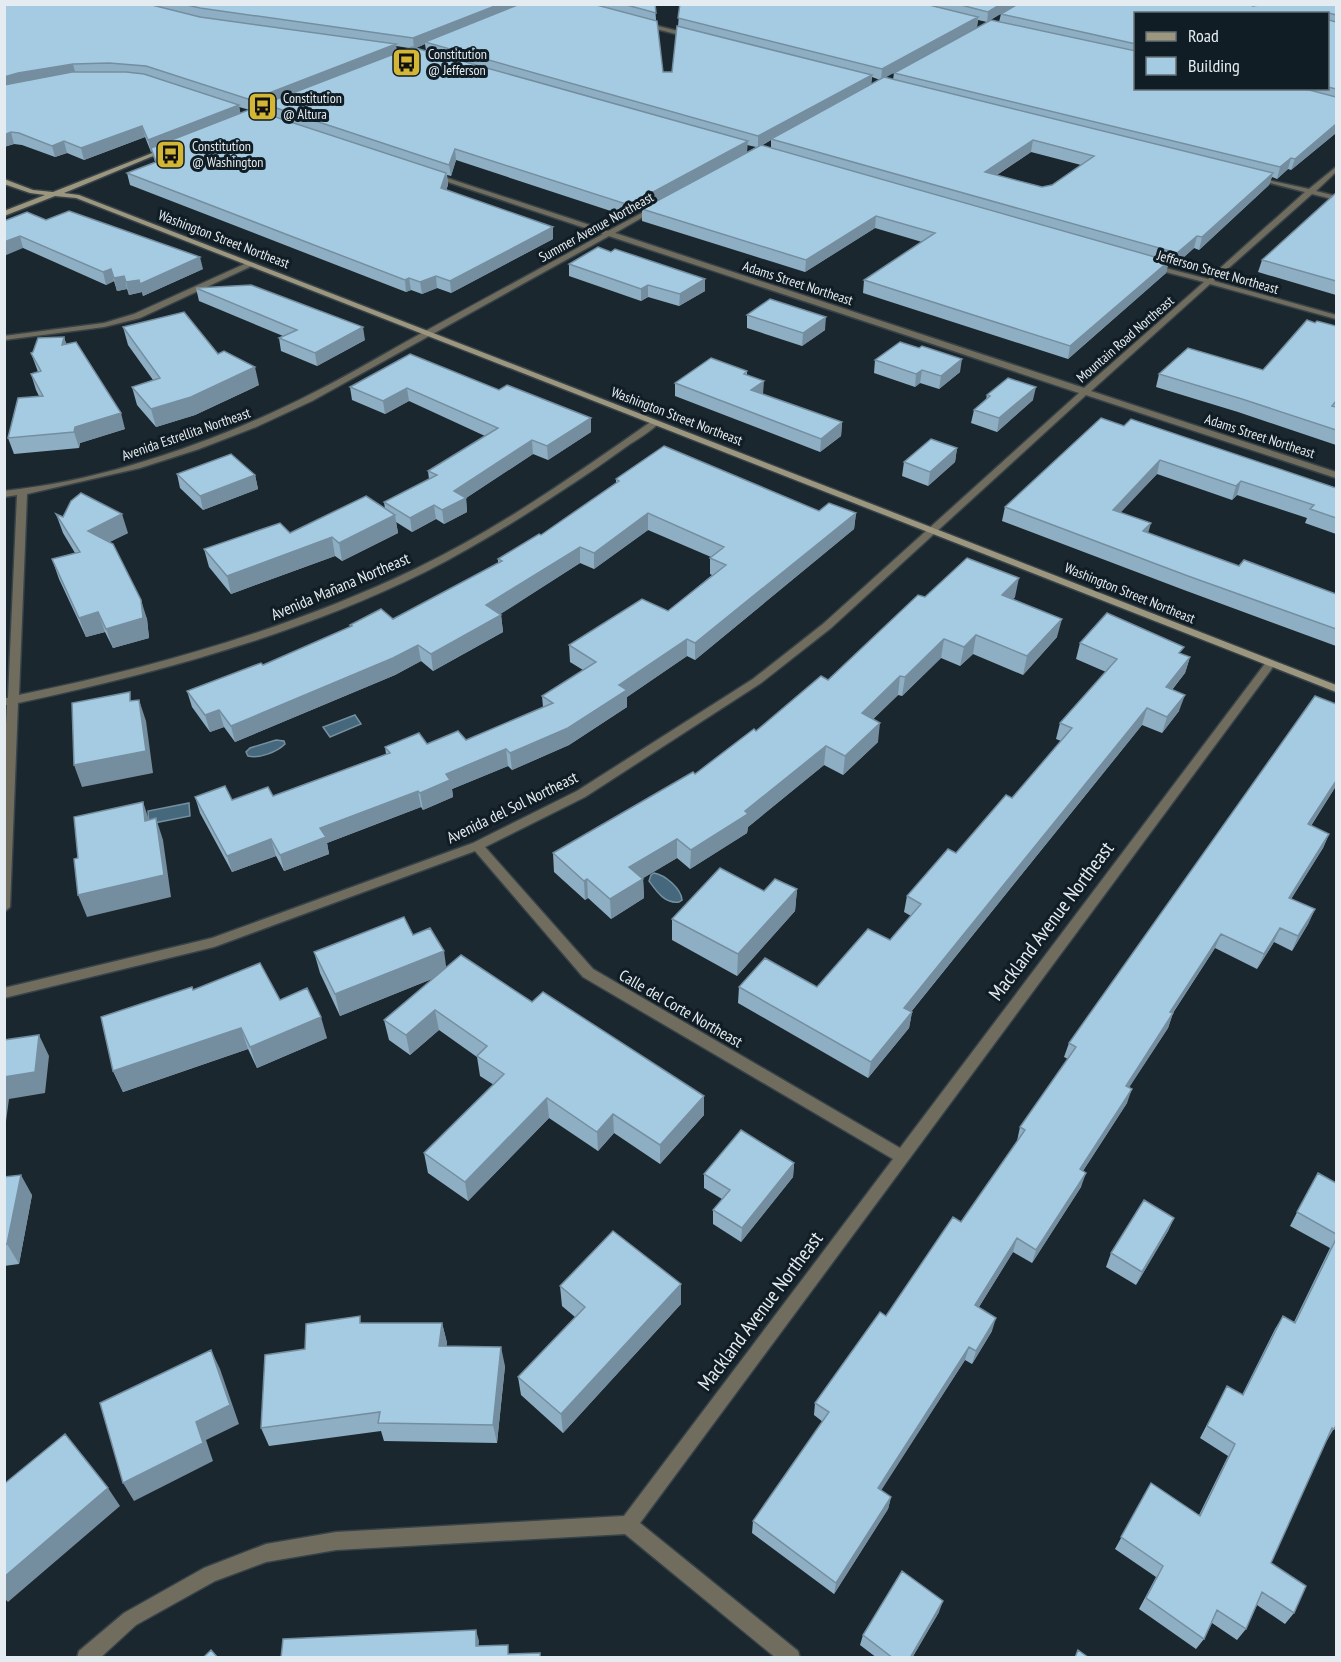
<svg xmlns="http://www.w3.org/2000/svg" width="1341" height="1662" viewBox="0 0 1341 1662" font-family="'PT Sans Narrow',sans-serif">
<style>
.water{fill:#45687d;stroke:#7590a0;stroke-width:1.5}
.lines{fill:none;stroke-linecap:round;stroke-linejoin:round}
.street-casing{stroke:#374349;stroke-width:3}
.secondary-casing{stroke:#374349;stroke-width:3}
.street{fill:#716d5e;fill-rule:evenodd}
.secondary{fill:#9c967e;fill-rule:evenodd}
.wall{fill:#8eafc3;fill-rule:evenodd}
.shaded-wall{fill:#748e9f}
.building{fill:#a5cbe3;stroke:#748e9f;stroke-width:1.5;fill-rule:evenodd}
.labels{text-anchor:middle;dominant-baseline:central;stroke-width:6;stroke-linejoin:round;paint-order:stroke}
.far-poi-label{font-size:14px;fill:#e4ecf1;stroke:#111d24;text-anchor:start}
.far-street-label{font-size:14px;fill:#e4ecf1;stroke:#111d24}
.street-label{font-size:16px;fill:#e4ecf1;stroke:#111d24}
.near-street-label{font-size:20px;fill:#e4ecf1;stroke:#111d24}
</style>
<rect width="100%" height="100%" fill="#1b272e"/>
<path class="water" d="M355 715 361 724 330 737 323 727Z
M276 740 284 741 285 744C277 752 259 759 248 756L246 752 250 748Z
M189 803 190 816 149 824 148 811Z
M654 873C665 875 681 888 682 900L679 902C665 904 657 892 649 881L651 875Z"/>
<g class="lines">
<defs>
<path id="street" d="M642 22 694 35 695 36 692 38 640 25Z
M1336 167V172L1316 191 1336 196V200L1312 194 1214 281 1336 315V319L1210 284 1091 391 1336 472V478L1086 395 831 628 761 683 585 797 485 847 593 969 900 1148 1267 661 1271 660 1276 663 640 1523 798 1651 800 1658H776L625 1534 336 1550 266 1562 215 1581 136 1625 100 1658H77L79 1651 124 1613 204 1568 266 1544 336 1532 624 1516 893 1159 583 977 475 851 214 947 4 998V988L212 938 473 843 577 791 753 679 823 624 1079 393 609 236 312 401 256 427 199 449 140 468 27 494 19 695C156 667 290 629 417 568 500 528 576 474 652 421L659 423C651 431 640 438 630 444 609 459 588 474 566 488 521 518 474 547 425 572 297 635 158 673 18 703L10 907 4 912V763L7 705H4V698H8L17 495 4 497V491C104 481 214 442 303 398 340 380 375 359 411 339 475 304 539 269 603 234L430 176 429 175 432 173 608 231 653 207H657V209L615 233 1084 388 1204 282 1150 268V264L1208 279 1305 192 1254 179V177L1309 189Z
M249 262 256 264 140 318 104 327 4 340V336L104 323 134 314Z"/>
<path id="secondary" d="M165 148 170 149 64 193 79 195 1336 685V692L76 198 55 196 4 216V211L45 195 30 193 4 184V179L33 190 53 192Z"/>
</defs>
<use href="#street" class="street-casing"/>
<use href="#secondary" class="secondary-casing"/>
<use href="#street" class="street"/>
<use href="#secondary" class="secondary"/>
</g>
<path class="wall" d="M4 4H655L656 20 663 72H672L678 26 680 4H1017L987 22 978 20 977 27 885 77 893 80 894 73 999 22 1001 14 1018 4H1336V133L1291 170 1288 169 1277 179 1272 177 1269 185 1199 250 1194 248 1174 266 1168 264 1166 273 1068 359 863 293 864 280 922 242 875 228 805 272 642 221V210L629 217 456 160 451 176 447 175 448 185 446 190 553 239 451 293 437 288 422 294 411 290 406 292 130 185 127 173 155 162 152 151 151 152 145 137 84 160 67 153 55 157 22 145 14 144 4 147ZM1136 14H1328V88H1136ZM425 44 426 51 416 48ZM396 46 409 48 397 52ZM872 77 880 80 871 85ZM239 107 250 110 240 114ZM264 107 266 114 255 111ZM771 140V148L762 145 766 143ZM747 145 756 147 747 152ZM1031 152 1081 165 1052 185 1042 187 997 175Z
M1336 193V295L1258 272 1262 260Z
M46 220 203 269 143 296 142 292 129 295 127 289 117 291 114 281 106 285 23 248 4 221Z
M569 264 705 291 679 306 648 297 641 301 569 276Z
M196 288 365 340 317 366 281 351 279 338 283 336 199 301Z
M747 315 825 330 802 346 747 328Z
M1315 323 1336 326V445L1238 412 1156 387 1159 374 1263 370Z
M123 327 218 354 259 385 195 415 156 427 137 405 132 387 153 380 128 345Z
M64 337 66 344 125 429 80 443 79 448 14 454 8 438 39 396 36 390 31 374 38 372 31 353Z
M919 348 960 372 939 389 920 383 915 387 874 373 875 360Z
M410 354 591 432 548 460 533 454 466 498 467 512 444 524 436 519 412 532 396 522 398 533 342 561 335 556 231 594 209 567 204 549 290 533 385 509 384 502 429 479 428 471 485 436 409 401 385 414 352 400 350 387Z
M747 371V375L763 394 842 422 841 436 820 452 675 396V383Z
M987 395 1033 400 997 432 971 423 974 410 986 399Z
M1124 426 1336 488V534L1305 523 1307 518 1237 495 1232 500 1157 474 1120 512 1148 533 1239 566 1336 594V646L1184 590 1002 521 1005 507Z
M957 448 955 462 928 486 902 476 904 462Z
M177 474 255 475 258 489 203 510 180 488Z
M616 479 819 511 856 513 854 529 695 660 687 656 627 697V707L569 745 512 770 508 766 452 789 453 797 423 810 421 807 327 843 329 854 284 871 276 856 232 872 200 813 195 797 232 800 273 796 386 754 385 747 466 740 543 707 542 696 583 670 570 662 569 645 668 611 712 575 710 574V558L711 557 648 530 594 569 580 563 500 614 501 615 503 632 433 671 421 661 395 675 235 742 224 727 210 732 192 707 187 691 263 665 350 627V625L393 619 498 563V559L541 535 616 483Z
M56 514 63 517 128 533 109 542 147 619 149 638 113 648 105 632 86 637 59 579 52 559 75 553 63 533Z
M925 597H1015L1013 599 1057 637 1023 675 973 654 960 666 941 658 902 696 898 695 873 719 878 742 843 775 824 765 748 827 747 833 690 869 677 858 643 878 644 898 611 919 588 898 585 900 554 872 553 853 695 774 828 680Z
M1080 643 1182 654 1190 657 1185 673 1172 690 1179 711 1162 733 1142 725 911 1012H912L909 1028 868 1078 738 1003 739 987H817L890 940 911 916 904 912 907 896 956 853 1012 798 1061 741 1056 739 1060 723 1106 672 1076 659Z
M1336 704V786L1311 826 1329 834 1323 848 1291 899 1315 909 1308 924 1292 951 1274 942 1257 969 1215 948 1173 1013 1168 1028 1129 1087 1127 1103 1083 1171 1081 1187 1032 1263 1013 1252 979 1307 992 1331 972 1364 965 1360 881 1490 891 1497 888 1509 834 1594 752 1533 753 1521 823 1422 814 1415 815 1403 886 1316 961 1222 1017 1141 1020 1127 1068 1059 1064 1057 1069 1043Z
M797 889 795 911 737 976 672 940V919L764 891Z
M413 935 446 967 532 1002 704 1096V1115L660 1164 614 1133 598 1151 549 1118 468 1201 428 1173 424 1153 494 1085 480 1076 477 1057 439 1030 410 1055 389 1040 384 1020 434 978 340 1016 320 973 314 952Z
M193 990 280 1000 327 1038 257 1068 248 1049 123 1092 113 1071Z
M794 1163 793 1177 741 1242 713 1224V1210L722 1199 704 1188V1174Z
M4 1177 32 1195 19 1264 4 1266Z
M1336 1183V1425L1326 1442 1271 1563 1294 1613 1285 1624 1257 1605 1246 1629 1237 1640 1212 1623 1204 1639 1196 1649 1139 1609 1156 1577 1115 1549 1151 1483 1199 1515 1228 1456 1200 1438 1227 1386 1242 1395 1275 1329 1283 1316 1294 1322 1330 1248 1290 1226 1310 1187Z
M1174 1218 1168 1231 1136 1285 1106 1267 1111 1253Z
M681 1284V1304L563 1433 521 1395 518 1377 575 1317 562 1306 560 1286Z
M362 1323H442L447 1343 446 1346 505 1366 497 1443 384 1441 381 1431 269 1446 261 1428 305 1349Z
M939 1612 912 1658H877L860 1645 863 1635Z"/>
<path class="shaded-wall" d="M500 4H527L425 42V44L414 49 413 38Z
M1001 4H1017L987 22 988 12Z
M978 17 977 27 881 80 882 69Z
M396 44 397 55 264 104V107L254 111 251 100Z
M73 64 76 75 4 89V77L18 73Z
M872 75 871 86 771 139V140L758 148V136Z
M239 105 241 116 151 152 148 140Z
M1336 124V133L1291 170 1295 159Z
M142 126 145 137 84 160 81 148Z
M11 132 14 144 4 147V135Z
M1033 140 1031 152 983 184 985 172Z
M64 141 67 153 55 157 52 146Z
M748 141 747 153 629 217V205Z
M455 149 456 160 451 176 449 165Z
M1291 158 1288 169 1277 179 1280 167Z
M446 173 448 185 443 200 441 188Z
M1273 173 1269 185 1199 250 1202 237Z
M876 216 875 228 805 272 806 260Z
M553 227V239L451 293 450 281Z
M20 236 23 248 4 256V242Z
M1197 236 1194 248 1174 266 1177 253Z
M200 257 203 269 143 296 142 292 129 295 126 282Z
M1169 261 1166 273 1068 359 1070 346Z
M111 269 114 281 106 285 103 272Z
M124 276 127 289 117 291 114 278Z
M436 276 437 288 422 294 420 282Z
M409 278 411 290 406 292 405 280Z
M705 279V291L679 306 680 294Z
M648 285V297L641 301V289Z
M826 317 825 330 802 346 803 333Z
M363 327 365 340 317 366 315 353Z
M64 337 69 352 62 345Z
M962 359 960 372 939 389 941 376Z
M255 367 259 385 195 415 156 427 151 409Z
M922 370 920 383 915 387 916 374Z
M764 381 763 394 751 390Z
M1036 387 1033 400 997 432 999 418Z
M407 388 409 401 385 414 383 401Z
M121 413 125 429 80 443 79 448 74 432 75 427Z
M591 418V432L548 460 547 446Z
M842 422 841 436 820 452 821 439Z
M532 440 533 454 466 498 467 512 444 524 442 510 454 491Z
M957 448 955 462 928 486 930 472Z
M1160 460 1157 474 1110 524 1113 510Z
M255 475 258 489 203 510 200 496Z
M1241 481 1237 495 1232 500 1236 486Z
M434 505 436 519 412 532 410 518Z
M648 513V530L594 569V553Z
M856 513 854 529 695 660V643Z
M122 514 128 533 94 550 88 531Z
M395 515 398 533 342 561 339 543Z
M1151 523 1147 537 1143 531Z
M332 537 335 556 231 594 227 576Z
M580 547V563L488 622 486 605Z
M1019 578 1015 597 999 613 1002 595Z
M141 600 147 619 149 638 113 648 106 629Z
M98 612 105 632 86 637 79 618Z
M501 615 503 632 433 671 431 654Z
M1062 619 1057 637 1023 675 1027 656Z
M976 635 973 654 960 666 964 647Z
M687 639V656L627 697V707L569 745 512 770 510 753 619 685Z
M944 639 941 658 902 696 905 677Z
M418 645 421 661 395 675 235 742 231 726Z
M1190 657 1185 673 1161 703 1166 687Z
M900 676 898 695 860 732 862 713Z
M1185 695 1179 711 1162 733 1167 717Z
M139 700 146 721 153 773 82 787 74 765Z
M1147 708 1142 725 901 1024 904 1008Z
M219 710 224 727 210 732 205 715Z
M880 723 878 742 843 775 845 756Z
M826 746 824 765 748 827 747 833 690 869 691 850 745 811Z
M506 749 508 766 452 789 453 797 423 810 420 793 446 774Z
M1336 781V786L1302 839 1308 824Z
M418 791 421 807 327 843 329 854 284 871 280 855 320 828Z
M143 802 150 823 145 821Z
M156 818 163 840 171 897 87 917 78 895Z
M1329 834 1323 848 1283 912 1289 898Z
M271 839 276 856 232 872 227 856Z
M677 839V858L630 886 629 867Z
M587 879 588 898 585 900 584 881Z
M643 879 644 898 611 919 610 899Z
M797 889 795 911 737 976 738 954Z
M1315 909 1308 924 1292 951 1298 936Z
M1280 928 1274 942 1257 969 1264 954Z
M1221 934 1215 948 1164 1026 1170 1012Z
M444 951 447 973 340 1016 335 994Z
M435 1010 439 1030 410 1055 406 1035Z
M912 1012 909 1028 868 1078 871 1062Z
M1173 1013 1168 1028 1121 1100 1126 1086Z
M321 1017 327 1038 257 1068 250 1047Z
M241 1028 248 1049 123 1092 113 1071Z
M39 1035 49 1056 45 1093 9 1099 4 1136V1077Z
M1132 1089 1127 1103 1075 1183 1080 1169Z
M704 1096V1115L660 1164V1145Z
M547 1098 549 1118 468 1201 465 1182Z
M613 1114 614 1133 598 1151 597 1132Z
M794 1163 793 1177 741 1242 742 1228Z
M1086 1173 1081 1187 1032 1263 1036 1250Z
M21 1175 32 1195 19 1264 7 1244Z
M1174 1218 1168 1231 1136 1285 1142 1272Z
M1017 1238 1013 1252 972 1318 975 1305Z
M681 1284V1304L563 1433 561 1414Z
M996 1318 992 1331 972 1364 976 1351Z
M442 1323 447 1343 444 1365 439 1346Z
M501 1347 505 1366 497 1443 493 1425Z
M969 1347 965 1360 875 1500 878 1488Z
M211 1350 220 1369 239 1424 206 1440 213 1461 134 1501 123 1483 196 1422Z
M108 1488 120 1506 8 1602 4 1598V1577Z
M891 1497 888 1509 834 1594 836 1583Z
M943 1601 939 1612 912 1658H910Z
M476 1630 479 1641 478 1656 476 1646Z"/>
<path class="building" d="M4 4H148L200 17 396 44 251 100 146 66 109 63 73 64 18 73 4 77Z
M183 4H500L413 38 200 8Z
M520 4H593L657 21 663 72H672L677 26 872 75 758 136 425 42Z
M623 4H655L656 13Z
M680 4H925L978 17 882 69 678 18Z
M957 4H1001L988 12Z
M1018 4H1247L1253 6 1265 4H1336V15L1329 13V20L1336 22V89L1328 87V14H1136V44L1001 14Z
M991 20 1136 51V88H1302L1336 97V124L1295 159 1291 158 1280 167 894 73Z
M412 47 748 141 629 205 455 149 449 165 264 104Z
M72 72H126L144 74 239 105 148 140 142 126 81 148 64 141 52 146 19 133 11 132 4 135V85Z
M884 77 1273 173 1202 237 1197 236 1177 253 771 139ZM1033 140 1094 156 1052 185 1042 187 985 172Z
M251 109 446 173 441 188 553 227 450 281 436 276 420 282 409 278 405 280 127 173 156 162 151 148Z
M761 145 1169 261 1070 346 864 280 935 233 876 216 806 260 642 209Z
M1336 193V281L1262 260Z
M69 211 200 257 140 284 139 280 126 282 124 276 114 278 111 269 103 272 20 236 4 242V221L27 212 46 220Z
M598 247 611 252 615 249 705 279 680 294 648 285 641 289 569 264Z
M251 285 363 327 315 353 279 338 297 330 196 288Z
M770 299 826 317 803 333 747 315Z
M184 312 218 354 224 351 255 367 191 397 151 409 132 387 160 378 123 327Z
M1307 320 1315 323 1317 321 1336 326V401L1332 406 1336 407V430L1242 399 1159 374 1188 348 1263 370Z
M64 337 62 345 76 342 121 413 75 427 74 432 8 438 18 398 43 396 31 374 41 371 31 353 33 352 38 338Z
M900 342 919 348 922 346 962 359 941 376 922 370 916 374 875 360Z
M410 354 499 390 507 385 591 418 547 446 532 440 454 491 466 498 442 510 434 505 410 518 384 502 437 475 428 471 498 428 407 388 383 401 350 387Z
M711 358 747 371 744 374 764 381 751 390 842 422 821 439 675 383Z
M1008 378 1036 387 999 418 974 410 990 396 987 395Z
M1101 418 1124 426 1131 419 1336 488V518L1310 509 1314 505 1241 481 1236 486 1160 460 1113 510 1151 523 1143 531 1239 566 1244 560 1336 594V629L1188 576 1005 507Z
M931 439 957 448 930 472 904 462Z
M664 446 819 511 829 503 856 513 695 643 687 639 619 685 627 690 568 728 510 753 506 749 446 774 450 780 420 793 418 791 320 828 326 837 280 855 271 839 227 856 195 797 225 786 232 800 268 787 273 796 390 753 385 747 419 733 427 744 458 731 466 740 553 703 542 696 596 662 569 645 642 599 668 611 726 565 710 558 724 547 648 513 594 553 580 547 486 605 501 615 431 654 418 645 393 658 231 726 219 710 205 715 187 691 261 663 263 665 352 626 350 625 381 609 393 619 502 561 498 559 539 534 541 535 619 481 616 479Z
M231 454 255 475 200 496 177 474Z
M81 493 122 514 88 531 113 544 141 600 143 618 106 629 98 612 79 618 52 559 80 552 56 514 63 517 71 501Z
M366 496 395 515 339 543 332 537 227 576 204 549 280 523 290 533Z
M967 558 1019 578 1002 595 1062 619 1027 656 976 635 964 647 944 639 905 677 900 676 862 713 880 723 845 756 826 746 745 811 748 814 691 850 677 839 629 867 643 879 610 899 587 879 584 881 553 853 693 772 695 774 754 729 756 731 821 676 828 680 918 595 925 597Z
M1107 613 1184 647 1179 653 1190 657 1166 687 1185 695 1167 717 1147 708 904 1008 912 1012 871 1062 739 987 765 958 817 987 868 929 890 940 921 904 907 896 948 849 956 853 1006 795 1012 798 1072 728 1060 723 1117 659 1080 643Z
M130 692V701L139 700 146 751 74 765 72 703Z
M1315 696 1336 704V781L1308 824 1329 834 1289 898 1315 909 1298 936 1280 928 1264 954 1221 934 1170 1012 1173 1013 1126 1086 1132 1089 1080 1169 1086 1173 1036 1250 1017 1238 975 1305 996 1318 976 1351 969 1347 878 1488 891 1497 836 1583 753 1521 829 1412 815 1403 880 1312 886 1316 953 1217 961 1222 1025 1130 1020 1127 1076 1047 1069 1043Z
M143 802 145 821 156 818 164 875 78 895 74 859 78 858 74 817Z
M720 868 764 891 775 879 797 889 738 954 672 919Z
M404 917 413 935 430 928 444 951 335 994 314 952Z
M461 955 532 1002 543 992 704 1096 660 1145 613 1114 597 1132 547 1098 465 1182 424 1153 504 1074 477 1056 487 1046 435 1010 406 1035 384 1020Z
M260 963 280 1000 307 988 321 1017 250 1047 241 1028 113 1071 101 1017 192 987 193 990Z
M39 1035 35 1072 4 1077V1040Z
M741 1130 794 1163 742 1228 713 1210 730 1190 704 1174Z
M1318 1173 1336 1183V1234L1297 1212Z
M21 1175 7 1244 4 1245V1177Z
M1144 1200 1174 1218 1142 1272 1111 1253Z
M613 1231 681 1284 561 1414 518 1377 585 1307 560 1286Z
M1336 1239V1425L1334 1429 1332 1428 1271 1563 1306 1586 1294 1613 1262 1592 1246 1629 1217 1610 1204 1639 1146 1598 1163 1566 1121 1537 1151 1483 1200 1516 1235 1444 1207 1426 1227 1386 1243 1395 1283 1316 1295 1323Z
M360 1316V1323H442L439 1346 501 1347 493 1425 378 1423 380 1412 261 1428 265 1355 305 1349 306 1324Z
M211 1350 230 1405 196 1422 203 1443 123 1483 100 1403Z
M65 1434 108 1488 4 1577V1484Z
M902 1571 943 1601 910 1658H893L863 1635Z
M476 1630V1646L508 1645V1654L540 1653V1658H281L283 1639Z
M211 1650 218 1658H203Z
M1078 1650 1089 1658H1075Z"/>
<defs>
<symbol id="bus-square" viewBox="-11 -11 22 22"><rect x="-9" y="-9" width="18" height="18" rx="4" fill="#d4b635" stroke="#111d24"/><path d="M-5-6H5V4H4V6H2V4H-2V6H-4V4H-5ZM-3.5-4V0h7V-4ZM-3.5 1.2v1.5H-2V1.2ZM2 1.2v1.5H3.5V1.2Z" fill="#111"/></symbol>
</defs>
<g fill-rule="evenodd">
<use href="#bus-square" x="390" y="46" width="33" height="33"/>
<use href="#bus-square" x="246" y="90" width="33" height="33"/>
<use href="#bus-square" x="154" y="138" width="33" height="33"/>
</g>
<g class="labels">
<g class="far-poi-label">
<text x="428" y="54">Constitution<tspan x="428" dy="16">@ Jefferson</tspan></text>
<text x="283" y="98">Constitution<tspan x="283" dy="16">@ Altura</tspan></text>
<text x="192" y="146">Constitution<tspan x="192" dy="16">@ Washington</tspan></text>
</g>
<g class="far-street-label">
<text transform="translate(596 227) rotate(-29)">Summer Avenue Northeast</text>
<text transform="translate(224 239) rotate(21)">Washington Street Northeast</text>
<text transform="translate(1218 272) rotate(16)">Jefferson Street Northeast</text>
<text transform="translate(798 283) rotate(18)">Adams Street Northeast</text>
<text transform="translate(1125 339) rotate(-41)">Mountain Road Northeast</text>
<text transform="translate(677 416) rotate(21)">Washington Street Northeast</text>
<text transform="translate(186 434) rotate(-19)">Avenida Estrellita Northeast</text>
<text transform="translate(1260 436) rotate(18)">Adams Street Northeast</text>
<text transform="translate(1130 593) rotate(22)">Washington Street Northeast</text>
</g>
<g class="street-label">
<text transform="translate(340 586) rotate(-23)">Avenida Mañana Northeast</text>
<text transform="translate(512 807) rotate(-26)">Avenida del Sol Northeast</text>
<text transform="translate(681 1008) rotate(30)">Calle del Corte Northeast</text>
</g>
<g class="near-street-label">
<text transform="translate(1051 921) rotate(-53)">Mackland Avenue Northeast</text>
<text transform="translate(760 1311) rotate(-53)">Mackland Avenue Northeast</text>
</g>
</g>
<rect width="1341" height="1662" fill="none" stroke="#e4ecf1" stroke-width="12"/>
<rect x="1134" y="12" width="195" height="78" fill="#111d24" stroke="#657076" stroke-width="1.5"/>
<rect x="1146" y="32" width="30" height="9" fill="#9c967e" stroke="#657076" stroke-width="1.5"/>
<text x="1188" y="42" font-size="18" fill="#e4ecf1">Road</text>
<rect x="1146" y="57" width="30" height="18" fill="#a5cbe3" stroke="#657076" stroke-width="1.5"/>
<text x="1188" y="72" font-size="18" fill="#e4ecf1">Building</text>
</svg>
